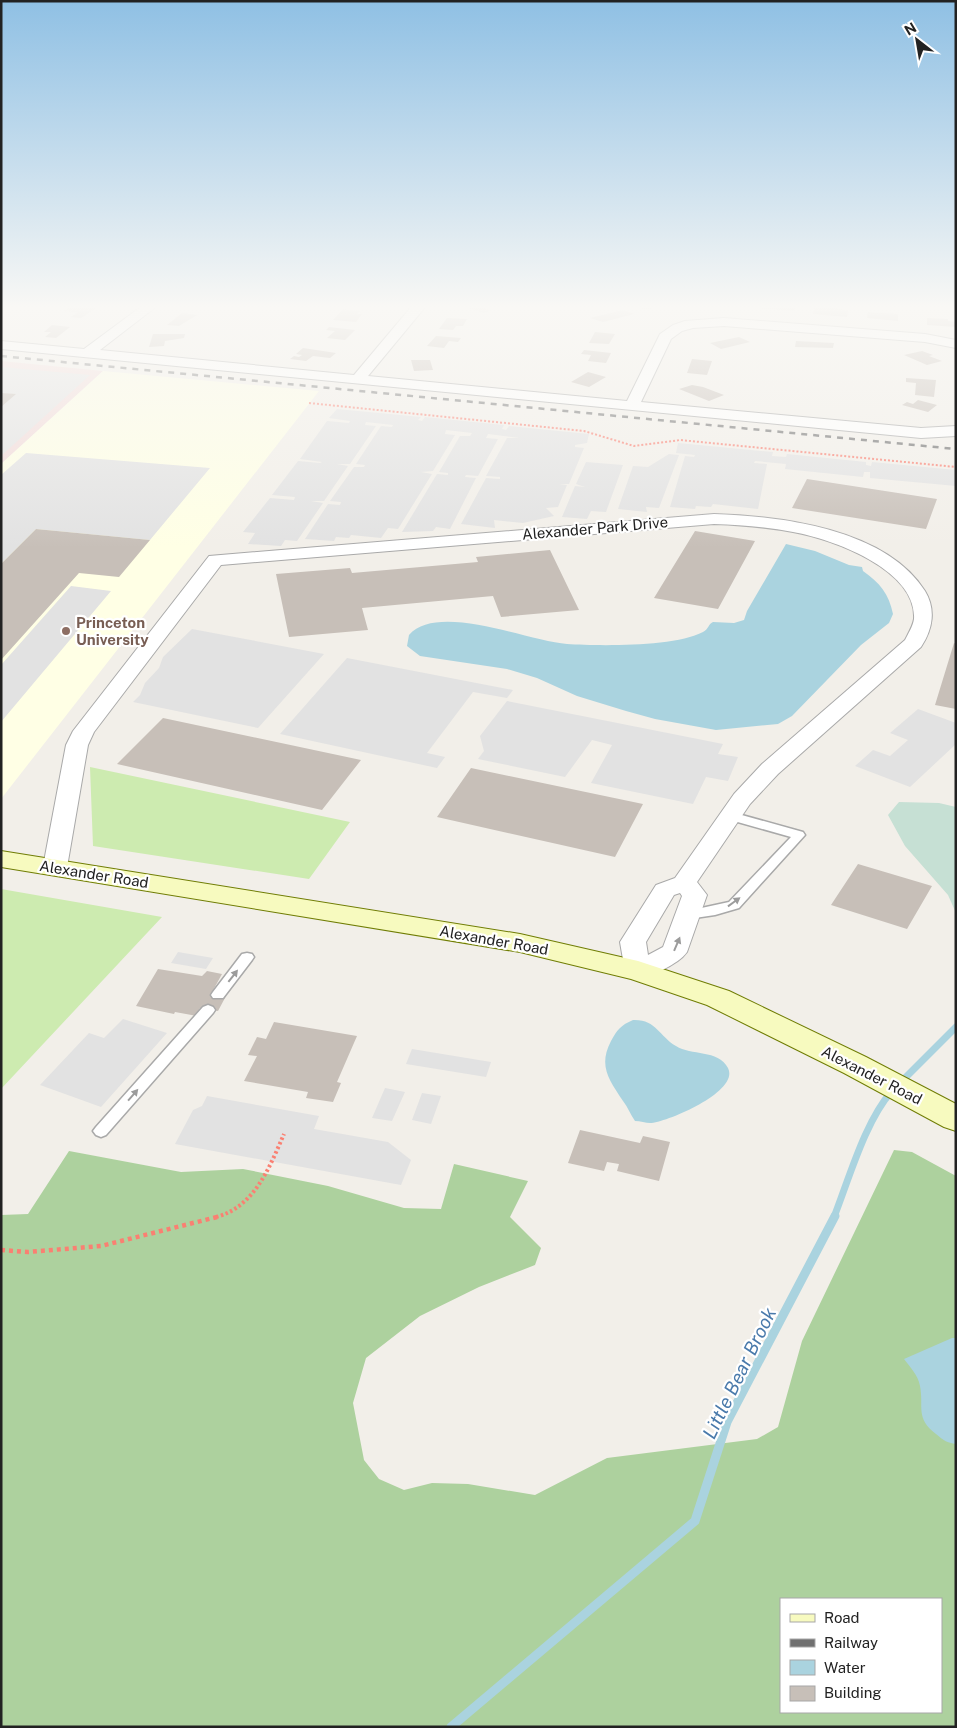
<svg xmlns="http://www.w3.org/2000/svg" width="957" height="1728" viewBox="0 0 957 1728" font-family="'Public Sans',sans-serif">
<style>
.commercial{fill:#f2dad9}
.education{fill:#ffffe5}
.grass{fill:#cdebb0}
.forest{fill:#add19e;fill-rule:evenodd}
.wetland{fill:#c6e0d4}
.parking{fill:#e2e2e2}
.water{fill:#aad3df}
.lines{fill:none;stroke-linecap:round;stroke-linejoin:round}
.stream-far1{stroke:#aad3df;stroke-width:7}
.stream{stroke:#aad3df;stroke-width:9}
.building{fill:#c7bfb8}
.lane-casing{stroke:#a9a9a9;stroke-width:3}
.street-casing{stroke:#a9a9a9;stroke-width:2}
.secondary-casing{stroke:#707d05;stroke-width:2}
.path-far2{stroke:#fa8072;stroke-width:2;stroke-dasharray:2 2;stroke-linecap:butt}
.path-far1{stroke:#fa8072;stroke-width:4;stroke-dasharray:2.5 2.5;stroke-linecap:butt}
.path{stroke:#fa8072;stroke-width:4.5;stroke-dasharray:4 4;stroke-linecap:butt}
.lane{fill:#fff;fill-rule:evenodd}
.street{fill:#fff;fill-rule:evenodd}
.secondary{fill:#f7fabf;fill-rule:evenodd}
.rail{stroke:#707070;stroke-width:2.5;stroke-dasharray:6 6;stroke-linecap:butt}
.oneway{fill:#9c9c9c}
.education-dot{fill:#8d6e63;stroke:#fff;stroke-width:2}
.labels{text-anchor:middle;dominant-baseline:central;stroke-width:4.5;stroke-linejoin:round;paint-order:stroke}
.street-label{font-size:15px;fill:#222;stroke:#fff}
.education-label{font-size:15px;font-weight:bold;fill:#785e54;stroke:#fff;text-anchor:start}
.near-water-label{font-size:19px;font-style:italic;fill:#4a7aab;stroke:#fff}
</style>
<rect width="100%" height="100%" fill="#f2efe9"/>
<path class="commercial" d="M1 361 103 371 1 464Z"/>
<path class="education" d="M103 371 319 391 1 799V464Z"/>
<path class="grass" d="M90 767 350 822 309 879 93 846Z
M1 889 162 917 1 1089Z"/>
<path class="forest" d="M894 1150 912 1152 956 1176V1727H1V1215L28 1214 69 1151 181 1172 243 1169 328 1186 404 1208 441 1209 454 1164 528 1181 510 1217 541 1248 535 1265 479 1287 420 1316 366 1358 353 1403 364 1460 379 1479 404 1490 432 1483 468 1484 535 1495 607 1458 757 1439 778 1427 802 1341ZM781 1599H941V1712H781Z"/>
<path class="wetland" d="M899 802 939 803 956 807V913L948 895 905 846 888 815Z"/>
<path class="parking" d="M1 367 90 375 1 456V407L15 394 1 393Z
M337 409 421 417 418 420 422 421 425 417 504 425 502 429 506 430 509 426 589 434 587 443 575 445V447L584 448 569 484H559L567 485 558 507 546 508 554 516 523 523 494 520 495 528 461 524 486 478 500 479V477L486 476 507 438H519L488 434 486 438 498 439 478 476 466 475 465 477 476 478 450 529 436 527 433 531 402 532 437 474 448 475V473L439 472 460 436H470L472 433 446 430 445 434 455 435 433 471 421 472 432 474 398 529 388 528 381 538 351 535 349 538 336 537 334 541 305 539 328 504 340 505 341 502 330 501 354 467H364L365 465 356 464 381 426 392 427 393 425 366 422 365 425 376 426 350 464H337L348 466 324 501H311L323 503 297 541 285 540 281 546 248 544 255 533 243 532 270 498 294 500 295 497 272 495 298 461 320 463 322 462 300 459 327 421 349 423 350 421 329 418Z
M678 443 773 452 772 456 786 457 787 454 866 462V465L871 466 872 462 956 470V486L870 478V472H864L863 477 785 469 786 464 755 461 754 463 767 464 758 509 713 504 711 507 696 506 695 509 670 507 685 456 694 457 695 455 676 453Z
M26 453 210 468 150 540 36 529 1 564V475Z
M669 454 679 455 659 508 646 507 647 512 618 509 633 466 648 467Z
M586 462 623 465 606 512 591 511 587 519 562 517 575 486 585 487 576 484Z
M71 586 111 591 1 722V665Z
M192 629 324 654 258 728 133 702 140 695 145 683 159 668 163 657Z
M347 658 513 690 507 698 473 692 427 753 445 757 437 768 280 734Z
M507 701 723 744 718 754 738 757 728 781 706 777 693 804 591 783 612 745 592 740 565 777 478 759 484 751 480 736Z
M918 709 956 723V744L910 787 855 766 873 750 890 756 908 740 890 733Z
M178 952 213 958 206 969 171 963Z
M123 1019 167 1033 101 1107 40 1085 89 1033 104 1038Z
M412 1049 491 1062 486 1077 406 1064Z
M385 1088 405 1092 392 1121 372 1118Z
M422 1093 441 1096 431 1124 412 1120Z
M207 1096 319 1116 314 1129 388 1142 411 1160 401 1185 175 1144 193 1110 202 1106Z"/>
<path class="water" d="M786 544 815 551 849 565 862 567 863 571C880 583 889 594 893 614L889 623 861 645 792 716 778 724 716 730 655 719 626 711 577 696 537 678 507 669 420 656 407 646 409 635C438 602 528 641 567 644 599 646 675 647 703 632 709 629 708 624 713 622L734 623 744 620 747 611Z
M633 1020C656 1019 659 1036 676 1046 691 1056 718 1049 728 1068 740 1091 668 1122 650 1123 646 1123 640 1121 635 1121 630 1114 628 1107 623 1101 609 1080 598 1066 611 1041 617 1030 621 1025 633 1020Z
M952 1338H956V1444C947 1443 943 1440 936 1434 915 1418 924 1407 920 1386 918 1375 910 1367 904 1359Z"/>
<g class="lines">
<path class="stream-far1" d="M901 1082 956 1027
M834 1217C849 1179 865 1121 892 1091"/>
<path class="stream" d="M451 1727 695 1521 727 1422 835 1216"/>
</g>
<path class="building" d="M71 306H87L98 307 81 318 71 317 78 312 64 311Z
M463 306H488L482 308 490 310 484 313Z
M638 306H666L667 307 643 309Z
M759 306H795L794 311 758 308Z
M815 306 848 310 847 317 813 314Z
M343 309 360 311 357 314H362L356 322 333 320Z
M623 310 634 314 603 322 590 318Z
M868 312 898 314V321L867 318Z
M182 313 197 315 179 326 167 325Z
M447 318 467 319 463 326H456L453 330 439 329Z
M927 318 948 319V321L956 322V327L927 325Z
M52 325 70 327 56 338 45 337 51 332H44Z
M329 327 355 330 345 340 327 338 335 331 326 330Z
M595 332 615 334 609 344 589 343Z
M153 334H185L184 338 165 341 164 346 149 347Z
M436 336 461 338 458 342 449 341 444 348 427 346Z
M739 337 750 342 721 349 710 343Z
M796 341 834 343 833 348 795 347Z
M303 348 336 353 330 358 313 356 306 361 290 359 294 356 299 357 302 355 296 354Z
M584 350 611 353 606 363 588 361 591 355 581 354Z
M922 351 933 355 929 356 942 361 927 365 904 355Z
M692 359 712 361 707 375 687 373Z
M411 360H430L433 370 414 371Z
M588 372 606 377 589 387 571 382Z
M906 378 936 380 934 397 915 395 916 383 906 382Z
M692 385 703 387 724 395 709 401 679 389Z
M1 393 16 394 1 407Z
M918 400 937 405 928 412 902 405 907 402 913 404Z
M807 479 937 499 926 529 792 508Z
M36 529 150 540 119 577 79 573 1 660V564Z
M695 531 755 541 718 609 654 598Z
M550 550 579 610 501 617 493 596 362 608 368 630 289 637 276 574 350 568 352 573 478 562 476 557Z
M954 643 956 644V709L935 705Z
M163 718 361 760 322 810 117 764Z
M471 768 643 804 615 857 437 817Z
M858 864 932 886 907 929 831 905Z
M158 969 202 976 207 971 222 974 211 994 226 996 218 1011 200 1008 197 1016 175 1012 174 1014 136 1006Z
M274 1022 357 1036 337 1082 341 1083 333 1102 306 1098 308 1092 244 1081 257 1056 248 1055 257 1037 266 1039Z
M580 1130 640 1143 643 1136 670 1142 659 1181 617 1171 619 1164 607 1162 604 1171 568 1163Z"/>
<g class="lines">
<defs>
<path id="lane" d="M731 812 803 832 805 835 739 908 715 915 688 919 683 918 681 915 683 912 729 902 791 837 727 819 725 816Z
M247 953 252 954 254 957 252 960 223 998H213L211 995 213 992 242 954Z
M208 1005 213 1007 215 1010 213 1013 106 1135 101 1137 96 1135 93 1131 96 1127 203 1007Z"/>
<path id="street" d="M142 306H157L100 350 354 375 412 306H426L368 376 627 401 660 334 673 325 685 321 724 318 925 334 956 340V348L925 342 724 326 693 328 682 331 671 339 641 402 921 428 956 426V436L921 438 1 349V341L84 349Z
M714 514C781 516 886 529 925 591 936 609 933 629 921 647L778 774 750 804 697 882 707 895 687 952C678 965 644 981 629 977L625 971 620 942 656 885 675 878 734 794 762 764 905 640C908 634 913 626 914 619 917 570 833 539 793 532 767 527 741 525 714 524L221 565 94 732 88 745 67 867 63 872 55 874 47 872 43 867 66 745 73 731 209 556ZM680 893 682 896 663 947 648 955 646 942 674 895Z"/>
<path id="secondary" d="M1 851 520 934 638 961 729 991 866 1057 956 1104V1131L944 1127 844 1073 707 1005 631 979 520 952 1 867Z"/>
</defs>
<use href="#lane" class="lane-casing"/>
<use href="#street" class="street-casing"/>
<use href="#secondary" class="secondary-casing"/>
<path class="path-far2" d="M309 403 584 431 634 446 680 440 956 467"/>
<path class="path-far1" d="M216 1217C255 1207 270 1166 284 1134"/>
<path class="path" d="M1 1250 28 1252 101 1246 221 1216"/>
<use href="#lane" class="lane"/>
<use href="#street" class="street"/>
<use href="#secondary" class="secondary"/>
<path class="rail" d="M1 356 956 449"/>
</g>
<defs><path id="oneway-solid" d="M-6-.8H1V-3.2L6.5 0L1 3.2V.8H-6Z" transform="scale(1.25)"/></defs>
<g class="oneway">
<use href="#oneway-solid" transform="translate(734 902) rotate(-36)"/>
<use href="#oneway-solid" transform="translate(677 944) rotate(-67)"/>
<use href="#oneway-solid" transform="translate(233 976) rotate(-52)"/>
<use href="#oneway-solid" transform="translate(133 1095) rotate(-49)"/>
</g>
<linearGradient id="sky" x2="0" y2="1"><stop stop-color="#8fc0e4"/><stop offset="0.56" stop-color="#f9f8f5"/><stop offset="1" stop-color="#f9f8f5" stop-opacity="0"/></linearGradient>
<rect width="957" height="548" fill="url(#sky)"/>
<circle class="education-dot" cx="66" cy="631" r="5"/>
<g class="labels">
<g class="street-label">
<text transform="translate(595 528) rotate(-5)">Alexander Park Drive</text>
<text transform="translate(94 874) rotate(9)">Alexander Road</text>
<text transform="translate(494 940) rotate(10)">Alexander Road</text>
<text transform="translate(872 1075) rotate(27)">Alexander Road</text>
</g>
<g class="education-label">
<text x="76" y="622">Princeton<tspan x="76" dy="17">University</tspan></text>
</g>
<g class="near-water-label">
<text transform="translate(739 1373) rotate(-64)">Little Bear Brook</text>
</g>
</g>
<rect width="957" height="1728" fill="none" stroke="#222222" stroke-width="5"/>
<rect x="780" y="1598" width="162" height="115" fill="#ffffff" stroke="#a7a7a7"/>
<rect x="790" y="1614" width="25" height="8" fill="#f7fabf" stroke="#a7a7a7"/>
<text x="824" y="1623" font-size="15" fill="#222222">Road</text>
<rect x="790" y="1639" width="25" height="8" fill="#707070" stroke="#a7a7a7"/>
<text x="824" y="1648" font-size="15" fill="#222222">Railway</text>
<rect x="790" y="1660" width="25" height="15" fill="#aad3df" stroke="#a7a7a7"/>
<text x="824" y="1673" font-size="15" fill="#222222">Water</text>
<rect x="790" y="1686" width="25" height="15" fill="#c7bfb8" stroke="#a7a7a7"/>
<text x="824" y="1698" font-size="15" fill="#222222">Building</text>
<g transform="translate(917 40) rotate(329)" stroke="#ffffff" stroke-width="4" paint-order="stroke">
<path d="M0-4L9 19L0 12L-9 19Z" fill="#222222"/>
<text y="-8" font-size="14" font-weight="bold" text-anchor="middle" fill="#222222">N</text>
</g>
</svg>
